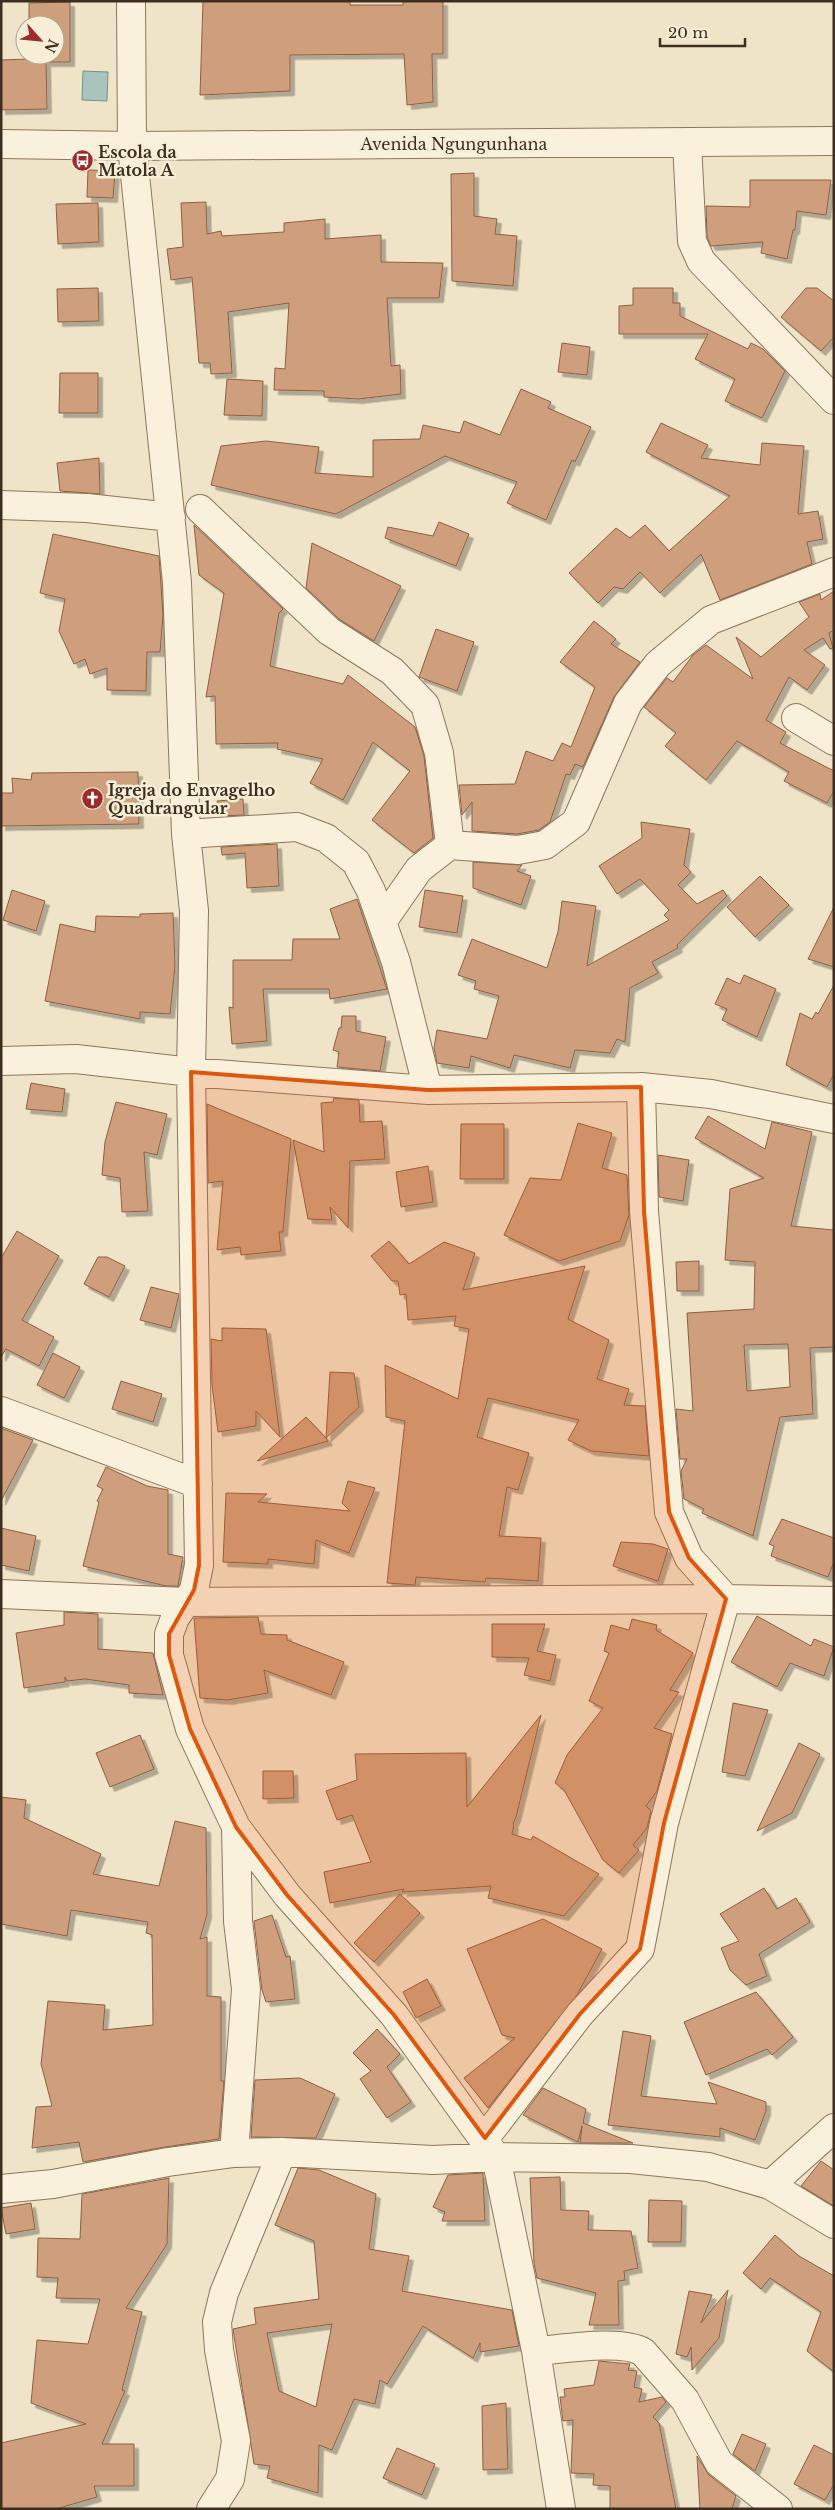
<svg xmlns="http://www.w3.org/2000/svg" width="835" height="2510" viewBox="0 0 835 2510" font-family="'Libre Baskerville',serif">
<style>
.water{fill:#a9c4bc;stroke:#6f938a}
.building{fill:#cf9f7d;stroke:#8d5f41;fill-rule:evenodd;filter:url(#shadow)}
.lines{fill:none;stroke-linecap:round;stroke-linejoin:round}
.minor-casing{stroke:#8d765c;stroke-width:30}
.minor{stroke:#faf1dc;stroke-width:28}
.marked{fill:#df570d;fill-opacity:0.2;stroke:#df570d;stroke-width:4;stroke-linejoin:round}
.labels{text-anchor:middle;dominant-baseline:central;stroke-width:5;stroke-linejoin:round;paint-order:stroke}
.street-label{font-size:16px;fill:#3d2e20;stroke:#f7eed8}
.poi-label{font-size:16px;font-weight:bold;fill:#3d2e20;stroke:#f7eed8;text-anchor:start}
</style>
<defs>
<filter id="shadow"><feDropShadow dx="4.5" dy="4.5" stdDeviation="0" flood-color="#0004"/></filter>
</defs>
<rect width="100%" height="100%" fill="#f0e4c8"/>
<path class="water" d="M83 71 108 72 107 101 82 100Z"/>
<path class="building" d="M203 1H350V5H403V1H443V54H432L433 102 407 105 404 54 290 55V91L200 95Z
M70 2V62H46L47 109 1 110V60L29 59V55H55V25H29V3Z
M88 170 115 171 113 198 87 197Z
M474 173V216L497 219 495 234 517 236 513 286 452 281 451 174Z
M750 180H831L826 215 797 211 795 230H793L787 259 761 253 763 242 711 246 707 237 706 206 750 207Z
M206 202 207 234 221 231 222 236 284 232V223L325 219V239L381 235V262L443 263 439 298H387L391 366 400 365 401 394 358 399 324 397V391L274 390 275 368 285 369 289 303 228 312 232 373 211 374 210 363H199L192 277 171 280 167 249 183 247 181 203Z
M98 203 99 242 58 244 56 204Z
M98 288 99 321 58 322 57 289Z
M633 288H673V303H680V316L748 349 751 343 763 349 785 371 762 418 725 401 735 379 695 359 708 334H619V306L633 305Z
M806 288H817L834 301V337L821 351 781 317Z
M562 343 590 347 587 375 558 372Z
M60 373H98V413H59Z
M227 379 263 381 262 416 224 415Z
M521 389 551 402 548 408 591 427 575 462 572 460 546 520 507 503 517 482 445 456 336 514 211 485 221 446 266 441 319 447 315 473 373 477V440L420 439 423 425 460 433 464 421 500 435Z
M661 423 708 445 701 458 760 465 762 443 804 446 798 514 818 511 823 539 807 542 812 564 720 600 701 554 660 593 640 572 623 589 614 587 598 603 569 573 616 528 630 538 645 525 669 551 730 496 646 452Z
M99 458 100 494 60 491 57 463Z
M439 522 469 534 456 566 385 538 388 527 433 536Z
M194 525 283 609 279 613 270 666 343 684 348 675 415 727 424 756 433 838 414 853 372 820 410 771 373 742 343 800 310 783 323 759 277 749 278 743 216 744 215 696 206 697 224 593 199 575Z
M53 534 159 556 163 615 160 652H147L146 691 107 690V668L90 674 85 659 74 664 59 631 65 599 40 593Z
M312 543 401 586 374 641 339 619 306 588Z
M834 591V630L829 633 833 648 830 649 823 638 804 650 825 665 807 690 789 677 766 720 786 732 780 743 834 771V791L827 803 784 781 789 772 737 741 706 780 665 746 676 733 644 707 667 678 673 682 693 655 706 645 753 679 736 637 761 657 809 617 799 602 820 594 821 600Z
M594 621 616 639 611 644 640 662 614 697 583 767 575 764 570 775 566 774 550 822 539 830 517 834 472 831V802L462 815 459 785 515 784 526 751 553 761 562 743 571 747 595 687 560 662Z
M436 629 474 642 457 691 419 677Z
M138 772 139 824 1 826V793H13L12 778 31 780 32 773Z
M243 799 244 815 219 816 217 801Z
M641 822 690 829 684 865 691 872 678 885 697 904 723 890 727 896 677 945 678 948 652 962 658 973 630 988 625 1042 617 1039 610 1053 575 1050 570 1068 514 1055 510 1068 471 1056 469 1068 437 1063 434 1048 437 1030 487 1039 499 996 474 989 476 981 458 975 472 939 547 968 558 932 562 901 596 906 587 966 669 920 664 915 669 910 640 879 617 894 599 866 642 838Z
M277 844 279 886 247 888 245 853 222 855 221 847Z
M473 862 522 865 517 871 531 876 521 905 473 888Z
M760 876 789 905 755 937 727 907Z
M12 890 45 901 36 931 3 920Z
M425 890 463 896 457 933 419 927Z
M357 899 387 989 330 999 329 989H263L267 1041 232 1044 229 1007 233 1008V960H292L293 939H340L330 909Z
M834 907V967L808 959Z
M173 913 175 966 170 1014 140 1012V1019L45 1001 60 924 95 932 96 916 140 917V914Z
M744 975 776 989 757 1037 722 1020 727 1009 715 1004 727 978 740 984Z
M834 985V1074L827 1087 786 1065 800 1013 812 1019 816 1012 818 1014Z
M342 1016H356V1031L386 1037 380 1071 337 1067 339 1052 333 1050 339 1028H341Z
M31 1083 65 1089 62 1112 26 1109Z
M334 1098 359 1100 360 1122 382 1121 385 1159 350 1161 348 1228 330 1207 332 1220 308 1219 293 1140 324 1152 321 1103 333 1102Z
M116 1102 167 1114 157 1155 144 1152 148 1211 122 1212 120 1178 102 1175 105 1142Z
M207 1104 291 1139 283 1232H279L281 1251 241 1255 240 1247 217 1250 223 1181 208 1183Z
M708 1116 765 1149 772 1122 812 1132 791 1226 834 1230V1347L810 1348 813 1414 780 1417 753 1536 702 1513 704 1509 684 1499 681 1471 687 1459H680L676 1409 693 1411 687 1313 754 1309 755 1262 725 1260 730 1189 764 1178 695 1138ZM788 1344 790 1387 747 1391 744 1345Z
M578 1123 612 1133 602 1168 627 1175 629 1215 620 1241 559 1261 504 1235 530 1178 561 1180Z
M461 1124H504V1179H460Z
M658 1155 689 1160 683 1201 659 1197Z
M428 1166 433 1202 401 1207 396 1172Z
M17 1231 59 1256 22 1320 54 1337 39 1366 6 1349 1 1357V1258Z
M389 1241 409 1264 444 1242 475 1253 463 1290 585 1266 568 1319 609 1340 597 1379 629 1389 624 1405 645 1406 649 1456 591 1451 568 1440 579 1420 488 1398 477 1437 529 1453 518 1490 507 1487 499 1536 541 1538 538 1581 486 1578 485 1582 416 1577 415 1585 387 1583 405 1421 386 1417 385 1365 458 1399 469 1329 454 1326 456 1316 408 1320 406 1294 400 1295 398 1281H392L371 1256Z
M98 1257H107L125 1266 109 1297 84 1284Z
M699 1261V1291H677L676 1262Z
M151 1287 179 1294 171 1328 140 1320Z
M222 1328 266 1329 280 1437 256 1411V1426L218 1432 212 1385 211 1339 222 1341Z
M53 1353 80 1367 64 1398 37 1385Z
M330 1372 354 1373 359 1407 326 1438 328 1441 257 1461 306 1417 326 1438Z
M121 1381 162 1394 153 1422 112 1409Z
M1 1428 33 1440 1 1501Z
M106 1467 147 1486 168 1490V1554L183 1557 178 1586H166L83 1566 99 1502 97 1501 103 1489 97 1486Z
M348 1481 375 1488 349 1553 316 1540 314 1564 268 1559V1564L223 1562 226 1493 267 1494 258 1502 350 1511 342 1503Z
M782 1519 834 1538V1562L828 1577 771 1556 774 1546 769 1544Z
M1 1528 36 1536 29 1571 1 1565Z
M621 1542 653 1544 668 1549 658 1581 613 1566Z
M64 1612 98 1614V1649L153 1653 163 1695 129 1693V1685L85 1679 67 1681 65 1677V1682L24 1688 16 1633 64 1625Z
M757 1616 811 1646 814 1639 834 1647 824 1676 790 1663 777 1687 731 1662Z
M258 1617 261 1634 287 1635V1640L344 1662 331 1695 264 1670 268 1693 228 1700 200 1698 194 1618Z
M632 1619 657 1625 656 1630 693 1653 670 1690 679 1692 654 1728 672 1734 657 1791 646 1806 651 1811 647 1828 633 1845 639 1850 619 1873 603 1860 564 1790 555 1783 567 1755 603 1708 589 1701 609 1653 604 1651 611 1625 629 1630Z
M492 1624H545L537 1651 556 1655 550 1681 524 1675 529 1658 492 1657Z
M733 1703 768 1710 745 1776 722 1772Z
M541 1715 516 1817 513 1824 514 1825 512 1834 531 1840 533 1836 599 1874 564 1916 488 1898 491 1886 402 1892 404 1889 330 1903 324 1872 371 1862 352 1815 337 1820 326 1791 357 1780 355 1754 466 1753 467 1807Z
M140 1735 154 1769 110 1787 96 1753Z
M799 1743 820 1754 792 1813 757 1831Z
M263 1771H293L294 1798 263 1799Z
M1 1797 26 1800 24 1818 101 1854 93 1874 159 1886 175 1821 206 1828 207 1914 200 1939 207 1937V1996L221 1997V2081H224L219 2139 165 2147 83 2162 79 2142 32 2148 36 2107 52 2106 41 2064 48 2001 105 2005 103 2030 153 2025 152 1935 146 1933 148 1922 71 1910 67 1936 1 1924Z
M764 1888 777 1909 796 1898 810 1922 759 1954 767 1976 746 1985 730 1970 721 1948 739 1941 720 1914Z
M400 1894 420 1913 374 1962 354 1943Z
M272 1915 286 1957 290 1956 295 1999 266 2002 262 1990 254 1921Z
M543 1919 602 1949 577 1995 488 2108 464 2078 515 2038 502 2035 467 1949Z
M427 1979 441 2006 416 2018 403 1992Z
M756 1992 793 2037 772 2055 767 2049 706 2075 684 2022Z
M377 2029 400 2054 387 2067 411 2102 387 2118 360 2079 371 2071 353 2053Z
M623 2031 651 2036 641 2096 717 2104 708 2082 766 2102V2111L755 2140 720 2128V2137L608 2125Z
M300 2078 335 2094 316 2138 251 2137 255 2080Z
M543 2088 586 2109 583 2123 633 2143H580L582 2126 578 2142 523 2115Z
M821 2161 834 2170V2206L801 2186Z
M298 2168 319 2170 376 2194 369 2249 409 2256 402 2291 512 2310 519 2346 480 2352V2343L473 2358 423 2326 387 2384 380 2380 375 2404 354 2399 332 2450 319 2445 318 2493 267 2478 270 2466 254 2464 233 2329 256 2324 254 2308 319 2299 314 2241 275 2225ZM332 2324 316 2407 279 2391 267 2333Z
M483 2173 485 2221H442L445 2212 433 2207 448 2175Z
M560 2177 561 2210 589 2211 588 2230 631 2231 638 2268 624 2271 625 2280 618 2281 619 2325H589L596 2293 537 2278 534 2263 530 2178Z
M169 2178 167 2244 126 2308 142 2312 122 2390 125 2391 102 2444H134V2486H94L97 2497 56 2509H1V2443L86 2424 31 2403 37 2340 88 2344 100 2299 56 2298 58 2278 37 2277 38 2238 80 2239 82 2194Z
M649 2200 682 2201 681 2242H648Z
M31 2203 35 2229 6 2234 1 2208Z
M775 2235 799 2256 834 2276V2372L807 2351 821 2312 770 2278 761 2289 743 2273Z
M728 2290 719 2338 692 2370 691 2347 687 2357 676 2354 689 2291 712 2295 701 2323Z
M599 2361 630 2364 628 2370 637 2371 634 2387 642 2389 639 2402 662 2397 666 2402 653 2417 659 2423 676 2509H610V2486L593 2485 594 2474 571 2473 573 2420 563 2421 560 2397H565L564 2389 594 2385Z
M506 2403 508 2469 483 2470 482 2406Z
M742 2434 766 2444 755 2471 733 2454Z
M814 2445 834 2455V2484L825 2500 794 2484Z
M397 2448 435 2464 422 2495 383 2478Z
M697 2456 709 2475 736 2496 732 2509H700Z"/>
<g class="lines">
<defs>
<path id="minor" d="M131 1 132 146 177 582 186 834 194 911 191 1072 199 1565 194 1590 175 1618 169 1634V1655L190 1729 236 1827 287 1895 394 2015 496 2157 536 2351 561 2509
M687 143 692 241 701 261 834 400
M1 144 132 146 834 141
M1 505 87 508 171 517
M200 509 329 631 392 671 425 705 439 753 450 845
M796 718 834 741
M186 834 297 827 326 838 356 862 371 891 396 962 428 1090
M382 922 419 869 450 845 518 850 545 845 576 822 628 703 658 664 711 620 834 572
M1 1061 76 1059 191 1072 428 1090 641 1087 711 1094 834 1119
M1 1411 198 1484
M1 1594 185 1602 726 1599 834 1601
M485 2138 580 2014 640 1949 664 1823 726 1599 689 1558 669 1512 644 1211 641 1087
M234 2153 246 1989 238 1921 236 1827
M770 2185 834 2128
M1 2189 53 2184 168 2162 234 2153 282 2152 433 2160 496 2157 631 2159 708 2167 770 2185 834 2224
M536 2351C564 2349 621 2339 643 2352L685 2400 719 2463 778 2509
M211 2509 230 2479 236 2441 219 2350 217 2322 224 2293 282 2152"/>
</defs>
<use href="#minor" class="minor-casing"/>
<use href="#minor" class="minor"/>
</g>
<path class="marked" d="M191 1072 428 1090 641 1087 644 1211 669 1512 689 1558 726 1599 664 1823 640 1949 580 2014 485 2138 394 2015 287 1895 236 1827 190 1729 169 1655V1634L194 1590 199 1565Z"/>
<defs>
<symbol id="bus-disc" viewBox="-11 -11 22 22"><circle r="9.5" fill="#9e2a2b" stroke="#f7eed8"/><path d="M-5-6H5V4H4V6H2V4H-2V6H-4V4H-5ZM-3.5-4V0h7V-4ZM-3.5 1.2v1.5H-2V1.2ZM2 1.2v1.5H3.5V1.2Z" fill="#fff"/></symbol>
<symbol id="church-disc" viewBox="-11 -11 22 22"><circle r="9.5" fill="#9e2a2b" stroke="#f7eed8"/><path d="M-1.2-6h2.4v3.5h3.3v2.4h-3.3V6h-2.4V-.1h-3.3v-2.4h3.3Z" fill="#fff"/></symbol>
</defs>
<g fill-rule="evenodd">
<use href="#bus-disc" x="70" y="148" width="25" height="25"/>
<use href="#church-disc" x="80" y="786" width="25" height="25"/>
</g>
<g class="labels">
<g class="street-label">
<text x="454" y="144">Avenida Ngungunhana</text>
</g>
<g class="poi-label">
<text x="98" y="152">Escola da<tspan x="98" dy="18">Matola A</tspan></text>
<text x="108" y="790">Igreja do Envagelho<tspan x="108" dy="18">Quadrangular</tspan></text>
</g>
</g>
<rect width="835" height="2510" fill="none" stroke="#3d2e20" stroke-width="5"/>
<g transform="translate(40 40) rotate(117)"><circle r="24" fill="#f7eed8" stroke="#ada18e"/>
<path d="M0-4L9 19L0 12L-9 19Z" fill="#9e2a2b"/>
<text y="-8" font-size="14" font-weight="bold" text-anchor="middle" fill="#3d2e20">N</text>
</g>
<path d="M660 38v8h85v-8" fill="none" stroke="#3d2e20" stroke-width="2.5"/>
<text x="668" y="38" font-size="15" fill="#3d2e20" stroke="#f7eed8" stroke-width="4" paint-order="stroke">20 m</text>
</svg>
